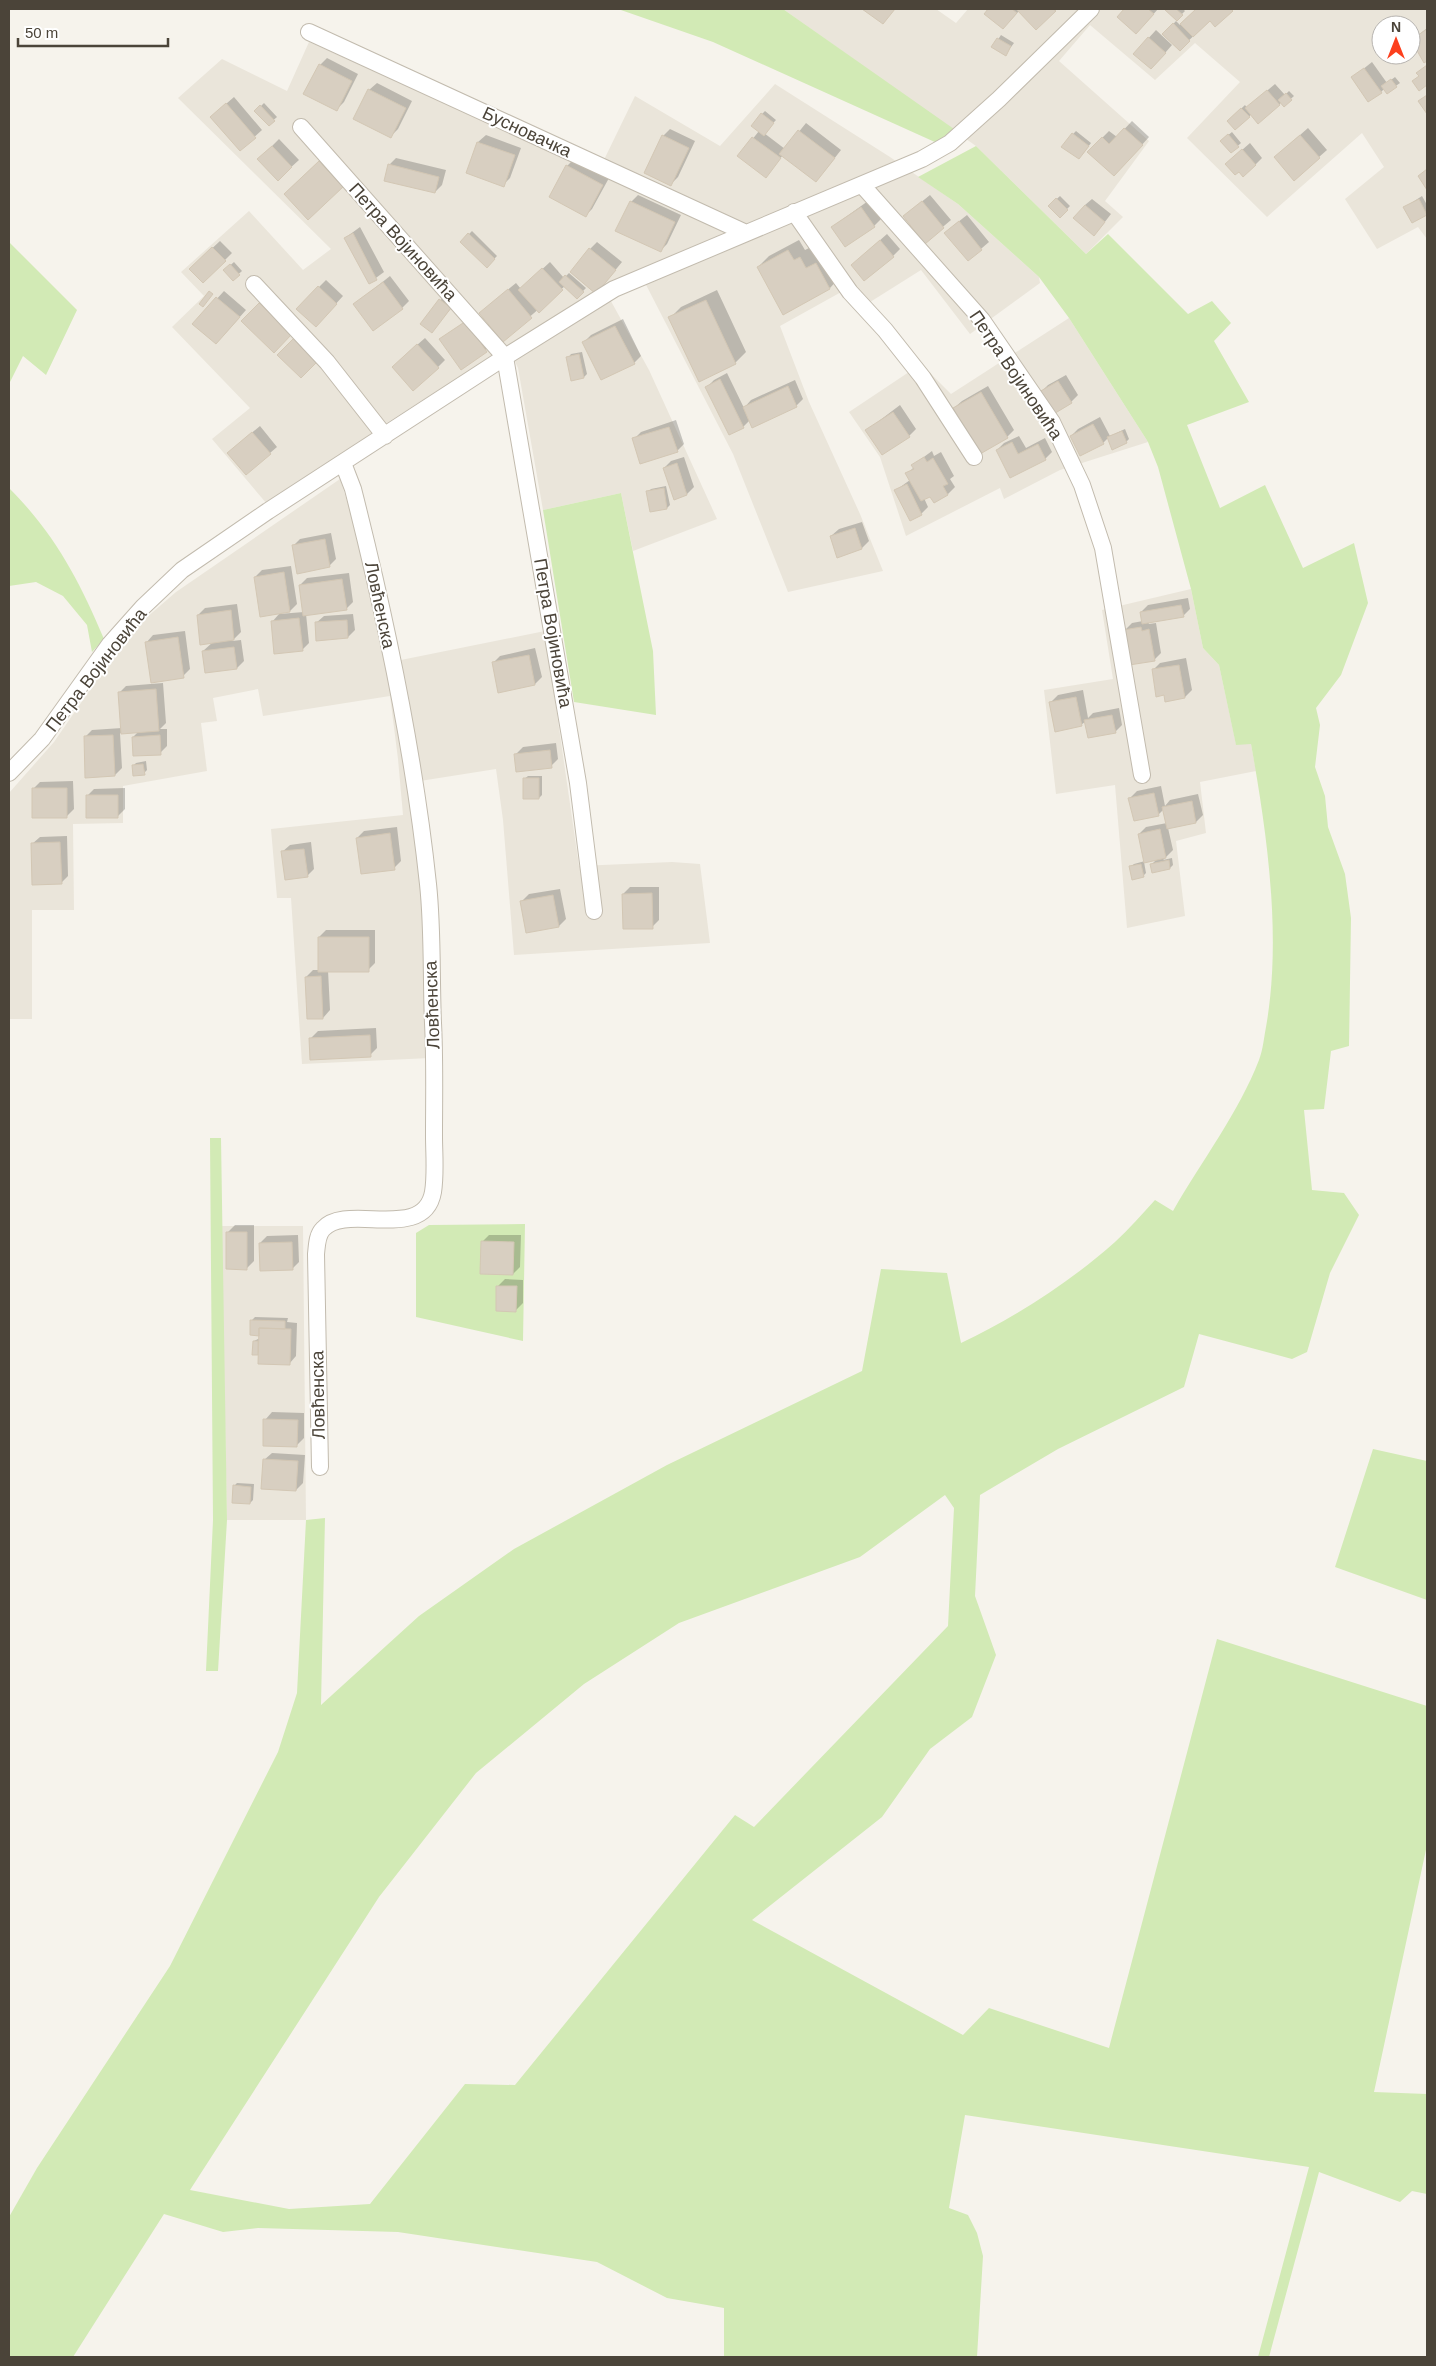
<svg xmlns="http://www.w3.org/2000/svg" width="1436" height="2366" viewBox="0 0 1436 2366" font-family="Arial,sans-serif">
<style>
.residential{fill:#eae5da;fill-rule:evenodd}
.green{fill:#d2eab5;fill-rule:evenodd}
.shadow{fill:#0003}
.building{fill:#d8cfc1;stroke:#d3c7b4}
.lines{fill:none;stroke-linecap:round;stroke-linejoin:round}
.street-casing{stroke:#c2bbae;stroke-width:18}
.street{stroke:#fff;stroke-width:16}
.labels{text-anchor:middle;dominant-baseline:central;stroke-width:4;stroke-linejoin:round;paint-order:stroke}
.street-label{font-size:18px;fill:#4b4439;stroke:#fff}
</style>
<rect width="100%" height="100%" fill="#f6f3ec"/>
<path class="residential" d="M783 9H936L956 23 968 9H1427V239L1418 227 1377 249 1345 199 1384 167 1362 133 1267 217 1187 138 1240 82 1195 43 1155 80 1090 25 1059 61 1149 141 1105 201 1123 217 1086 254 976 146ZM1381 25H1411V55H1381Z
M309 42 582 164 600 168 635 96 720 146 775 84 890 157 958 204 1039 277 1040 283 970 334 921 270 859 309 843 291 780 326 809 402 860 514 883 571 788 592 733 454 642 277 607 294 649 370 717 519 633 551 621 493 543 510 518 368 508 346 385 424 267 504 212 439 250 408 172 327 204 296 181 272 249 211 303 270 331 249 178 98 222 59 287 91Z
M1069 318 1148 442 1060 470 1004 499 1000 488 906 536 880 457 849 412 921 364 951 394Z
M340 479 365 558 386 663 545 631 579 866 672 862 700 864 710 943 514 955 503 820 496 769 420 781 430 1058 302 1064 291 898H277L271 829 403 815 398 759 390 696 263 716 258 689 213 698 217 721 201 723 207 771 123 786V823L73 824 74 910H32V1019H9V793L54 742 105 668 139 624 176 592Z
M1191 589 1203 648 1219 665 1236 744H1251L1256 771 1200 782 1206 833 1176 841 1185 916 1127 928 1115 785 1056 794 1044 690 1113 679 1102 610Z
M221 1226H303L306 1520H227Z"/>
<path class="green" d="M618 9H783L954 129 937 143 713 42Z
M976 146 1086 254 1108 234 1188 314 1212 301 1231 323 1214 341 1249 402 1187 425 1220 508 1265 485 1303 568 1354 543 1368 603 1341 675 1316 708 1320 725 1315 767 1325 796 1328 827 1345 874 1351 918 1349 1046 1331 1051 1324 1109 1304 1110 1312 1190 1344 1193 1359 1215 1330 1273 1307 1352 1292 1359 1199 1334 1184 1387 1058 1449 980 1495 975 1596 996 1655 972 1717 930 1749 882 1817 752 1920 963 2035 989 2008 1109 2048 1217 1639 1427 1706V1845L1374 2092 1427 2094V2194L1412 2191 1400 2202 1319 2172 1269 2357H1258L1309 2167 965 2115 949 2208 968 2215 977 2233 983 2256 977 2357H724V2308L667 2298 597 2262 398 2232 258 2228 223 2232 164 2214 73 2357H9V2217L37 2168 170 1966 278 1752 297 1693 306 1520 325 1518 321 1705 419 1616 514 1549 667 1465 862 1371 881 1269 947 1273 961 1343C1016 1317 1070 1282 1115 1242 1129 1229 1142 1214 1155 1200L1173 1211C1201 1162 1239 1112 1259 1060 1263 1050 1264 1037 1266 1027 1282 937 1267 833 1251 744L1236 745 1219 665 1203 648 1191 589 1158 467 1148 442 1069 318 1039 277 958 204 918 177ZM945 1495 954 1508 948 1626 754 1827 735 1815 515 2085 465 2084 370 2204 289 2209 190 2190 379 1897 476 1773 584 1684 679 1623 860 1557Z
M9 242 77 310 46 375 23 356 9 384Z
M9 488C55 534 79 580 104 639L92 652 87 625 63 596 36 582 9 586Z
M621 493 653 651 656 715 574 702 543 510Z
M210 1138H221L227 1520 218 1671H206L213 1520Z
M525 1224 523 1341 416 1317V1233L429 1225Z
M1373 1449 1427 1461V1600L1335 1567Z"/>
<path class="shadow" d="M990 9H1056L1036 28 1019 11 1010 21 986 13Z
M1126 9H1158L1143 26 1118 17Z
M1166 9H1183L1185 11 1177 19Z
M1197 9H1233L1216 26 1210 20 1180 49 1164 34 1176 21 1180 25Z
M1427 28V59L1425 61 1411 41Z
M1156 30 1172 45 1158 61 1135 53Z
M1001 35 1014 43 1005 55 993 47Z
M327 58 358 74 344 102 337 109 320 65Z
M1372 62 1387 83 1395 77 1400 83 1387 92 1384 89 1381 92 1352 78Z
M377 83 412 101 398 129 391 136 369 90Z
M1275 84 1285 95 1289 91 1294 96 1284 105 1282 102 1259 122 1252 114 1235 128 1228 121 1245 105 1247 108Z
M234 97 262 130 240 150 219 110Z
M264 103 277 117 269 124 256 111Z
M765 111 776 120 764 133 785 149 806 123 841 150 823 173 783 155 766 176 739 156 759 131 762 114Z
M1132 121 1149 137 1121 168 1102 138 1109 131 1117 137Z
M1308 128 1327 150 1294 179 1283 150Z
M670 129 695 141 678 177 671 184 663 136Z
M1076 131 1091 143 1082 155 1073 134Z
M1232 132 1241 143 1231 152 1221 141Z
M486 135 521 148 510 178 503 185 468 172 478 142Z
M279 139 299 160 278 179 266 152Z
M1250 143 1262 158 1255 165 1234 157Z
M326 155 349 179 308 218 292 187Z
M396 158 446 170 442 185 435 192 389 165Z
M574 159 609 178 592 209 585 216 567 166Z
M638 195 681 215 667 244 660 251 631 202Z
M930 195 951 220 925 242 904 216Z
M1060 196 1070 206 1060 216 1049 206Z
M1422 196 1427 205V213L1412 221 1405 207Z
M1092 199 1111 214 1101 227 1085 205Z
M868 201 881 219 874 226 832 227Z
M967 215 989 242 968 260 953 226Z
M360 227 384 272 369 283 345 238Z
M472 231 497 256 487 266 462 241Z
M887 234 900 249 893 256 852 265Z
M799 240 805 250 811 247 840 277 830 288 758 267 769 256Z
M220 241 232 253 203 282 190 269Z
M597 242 622 262 603 285 590 249Z
M234 262 242 271 233 279 225 270Z
M550 262 564 278 569 273 586 288 577 297 565 286 503 340 488 306 516 283 521 289Z
M390 276 409 301 402 308 355 304Z
M326 280 343 296 323 318 319 287Z
M717 290 746 352 735 363 670 318 681 307Z
M224 291 246 310 223 336 194 324Z
M447 292 458 300 432 331 422 324Z
M474 315 493 344 461 368 441 339Z
M623 319 641 356 634 363 584 342 591 335Z
M425 338 445 360 438 367 400 360Z
M582 352 587 374 584 377 568 358 571 354Z
M727 373 744 408 751 400 795 380 803 399 796 406 750 420 743 427 707 387 714 380Z
M1066 375 1078 395 1071 402 1041 392 1048 385Z
M988 386 1014 430 1007 437 954 408 962 401Z
M900 405 916 429 909 436 867 430Z
M1100 417 1110 436 1125 429 1129 439 1126 442 1108 438 1103 443 1071 436 1078 429Z
M676 420 684 444 677 451 634 439 641 432Z
M260 426 277 447 270 453 236 446Z
M1019 436 1026 448 1045 438 1052 452 1045 459 1010 476 997 450 1004 443Z
M932 451 934 456 941 452 954 476 950 479 955 487 948 494 934 502 930 495 924 498 928 507 921 514 896 490 910 480 907 474 914 467 913 465Z
M684 457 694 487 687 494 664 468 671 461Z
M666 486 670 505 667 508 648 492 651 489Z
M862 522 869 541 862 548 838 556 831 536 839 529Z
M331 533 336 559 329 566 293 546 300 539Z
M291 566 297 604 290 611 255 577 262 570Z
M349 573 353 602 346 609 306 614 309 643 302 650 272 622 279 614 304 612 300 585 307 578Z
M1188 598 1190 609 1183 616 1148 622 1149 624 1156 623 1161 653 1154 660 1125 630 1132 623 1143 621 1141 612 1148 605Z
M237 604 241 632 232 641 241 640 244 661 237 668 203 651 213 642 198 615 205 608Z
M353 614 355 630 348 637 316 623 324 616Z
M185 631 190 669 183 676 146 643 153 635Z
M535 648 542 677 535 684 493 663 500 656Z
M1186 658 1192 690 1185 697 1165 694 1153 670 1160 663Z
M163 683 166 723 160 729H167V746L160 753 133 737 139 731 120 733 122 768 115 775 85 737 92 730 122 728 119 693 126 686Z
M1083 690 1088 718 1093 713 1119 708 1122 725 1115 732 1086 721 1081 725 1051 702 1058 695Z
M556 743 558 759 551 766 516 754 523 747Z
M146 761 147 770 144 773 133 766 136 763Z
M528 776H542V795L539 798 524 779Z
M73 781 74 809 66 817 33 789 40 782Z
M1161 786 1165 806 1170 800 1198 794 1203 815 1196 822 1168 828 1173 850 1163 860 1172 858 1173 865 1170 868 1151 865 1157 859 1144 862 1146 873 1143 876 1130 867 1134 864 1145 861 1139 834 1146 827 1167 823 1164 809 1158 815 1130 798 1137 791Z
M125 788V809L117 817 87 796 94 789Z
M397 827 401 861 394 868 357 838 364 831Z
M67 836 68 876 61 883 32 844 40 837Z
M311 842 314 869 307 876 282 852 290 845Z
M630 887H659V920L652 927 623 894Z
M560 889 566 919 559 926 521 902 529 894Z
M326 930H375V963L368 970H328L330 1010 323 1018 306 977 313 970H319V937Z
M376 1028 377 1048 370 1055 311 1038 318 1031Z
M235 1225H254V1261L247 1268 228 1232Z
M298 1235 299 1262 292 1269 260 1243 267 1236Z
M489 1235H521L520 1267 513 1274 482 1242Z
M505 1279 523 1280V1303L516 1310 498 1286Z
M255 1317 288 1318 287 1322 297 1323 296 1356 289 1364 259 1352 257 1354 254 1341 260 1338V1334L252 1320Z
M272 1412 304 1413V1438L297 1445 265 1420Z
M272 1453 305 1455 303 1483 296 1490 264 1460Z
M237 1483 254 1484 253 1500 250 1503 234 1486Z"/>
<path class="building" d="M862 9H895L883 24Z
M988 9H1012L1017 13 1003 29 984 14Z
M1016 9H1053L1056 11 1036 30Z
M1124 9H1148L1154 14 1136 34 1117 17Z
M1164 9H1176L1183 15 1177 21Z
M1196 9H1231L1233 11 1215 27 1210 21 1193 37 1180 24Z
M1173 23 1190 41 1180 51 1162 34Z
M1427 29V61L1424 63 1411 40Z
M1148 37 1166 53 1151 69 1133 54Z
M997 38 1011 46 1006 56 991 47Z
M319 64 352 81 337 111 303 94Z
M1427 65V85L1419 91 1412 81 1419 76 1416 73Z
M1364 68 1382 93 1368 102 1351 77Z
M1391 79 1397 87 1387 94 1381 86Z
M368 89 406 108 391 138 353 119Z
M1267 90 1280 105 1258 124 1245 108Z
M1286 93 1292 100 1284 107 1278 100Z
M1427 95V114L1418 101Z
M226 103 256 138 240 151 210 117Z
M260 105 275 121 269 126 254 111Z
M1241 108 1250 117 1235 130 1227 121Z
M761 113 774 123 764 136 751 126Z
M1124 128 1143 145 1114 176 1087 152 1102 137 1109 144Z
M798 130 835 158 816 182 779 154Z
M1072 133 1089 146 1079 159 1061 147Z
M1228 134 1239 147 1231 153 1220 141Z
M662 135 689 148 671 186 644 173Z
M1300 135 1320 158 1294 181 1274 157Z
M752 137 781 158 766 178 737 156Z
M477 142 515 155 504 187 466 173Z
M272 146 292 167 278 181 257 159Z
M1242 149 1256 165 1243 177 1239 172 1235 175 1225 164Z
M319 161 343 187 308 220 284 194Z
M388 164 439 177 435 193 384 181Z
M566 165 603 185 586 217 549 197Z
M1427 169V190L1418 176Z
M1056 198 1068 210 1060 218 1048 206Z
M1419 199 1427 215 1412 223 1403 207Z
M630 201 675 222 661 252 615 231Z
M922 201 944 228 925 244 903 216Z
M1085 205 1105 222 1094 236 1073 218Z
M861 207 875 227 845 247 831 227Z
M959 221 982 250 968 261 944 233Z
M353 233 377 280 369 284 344 238Z
M468 233 495 259 487 268 460 242Z
M880 240 894 257 864 281 851 265Z
M212 247 226 261 203 283 189 269Z
M589 248 616 270 596 294 570 272Z
M788 250 794 260 800 257 806 268 816 263 830 289 783 315 757 267Z
M230 264 240 275 233 281 223 270Z
M542 268 563 290 539 313 518 290Z
M565 275 584 292 577 299 559 282Z
M383 282 403 309 373 331 353 304Z
M318 286 337 304 316 327 296 309Z
M508 289 532 318 503 342 479 313Z
M209 291 213 294 203 307 199 304Z
M216 297 240 317 216 344 192 324Z
M439 299 451 308 432 333 420 324Z
M706 300 736 364 699 382 668 317Z
M259 303 292 334 274 353 241 321Z
M466 321 487 352 461 370 439 339Z
M615 326 635 364 601 380 582 342Z
M295 337 319 360 301 378 277 355Z
M417 344 439 368 413 391 392 367Z
M579 354 584 378 571 381 566 357Z
M720 379 744 428 729 435 705 387Z
M1058 381 1072 403 1052 415 1039 392Z
M788 386 797 407 752 428 743 407Z
M981 392 1008 438 980 454 953 408Z
M893 412 910 437 882 455 865 430Z
M1093 424 1104 444 1080 456 1070 436Z
M669 427 678 452 640 464 632 438Z
M1122 431 1127 443 1112 450 1107 437Z
M252 432 271 454 246 475 227 453Z
M1012 442 1018 454 1038 444 1046 460 1010 478 996 450Z
M924 457 927 462 933 458 948 484 943 486 948 495 934 503 930 497 921 501 905 473 914 469 911 465Z
M677 463 687 495 674 500 663 468Z
M907 484 922 515 910 521 894 490Z
M664 488 667 509 650 512 646 491Z
M855 528 862 549 837 558 830 536Z
M325 539 330 567 297 574 292 545Z
M284 572 290 612 260 617 254 577Z
M342 579 347 610 303 616 299 585Z
M1181 605 1184 617 1142 624 1140 612Z
M231 610 234 640 200 645 197 615Z
M299 618 303 651 274 654 271 621Z
M347 620 348 638 316 641 315 622Z
M1141 627 1142 631 1149 629 1155 661 1129 665 1123 630Z
M178 637 184 678 151 683 145 642Z
M234 647 237 669 205 673 202 651Z
M529 655 535 685 498 693 492 662Z
M1179 665 1185 698 1165 702 1164 695 1156 697 1152 669Z
M156 689 159 731 121 734 118 692Z
M1076 697 1082 726 1055 732 1049 702Z
M1112 715 1116 733 1088 738 1084 720Z
M113 735 115 776 85 778 84 736Z
M160 735 161 755 133 756 132 737Z
M550 750 552 768 516 772 514 754Z
M143 764 145 775 133 776 132 765Z
M523 778H539V799H523Z
M32 788H67V818H32Z
M1154 793 1159 816 1134 821 1128 798Z
M86 795H118V818H86Z
M1192 801 1196 823 1167 829 1162 807Z
M1160 829 1166 858 1144 863 1138 834Z
M390 833 395 870 361 874 356 838Z
M60 842 62 884 32 885 31 843Z
M304 849 308 877 285 880 281 851Z
M1169 860 1170 869 1152 873 1150 864Z
M1141 864 1144 877 1132 880 1129 866Z
M652 893 653 929H623L622 894Z
M553 895 559 927 526 933 520 901Z
M318 937H369V972H318Z
M321 976 323 1019H307L305 977Z
M370 1035 371 1057 310 1060 309 1038Z
M226 1232H247V1270L226 1269Z
M481 1241 514 1242 513 1275 480 1274Z
M292 1242 293 1270 260 1271 259 1243Z
M496 1286H517L516 1312 496 1311Z
M250 1320 285 1321V1329L259 1328V1336L250 1335Z
M259 1328 291 1329 290 1365 258 1364Z
M253 1341H258V1355H252Z
M263 1419 298 1420 297 1447 263 1446Z
M263 1459 298 1461 296 1491 261 1489Z
M233 1485 251 1487 250 1504 232 1503Z"/>
<g class="lines">
<defs>
<path id="street" d="M309 32 746 233
M301 127 505 357 578 783 594 911
M862 185 982 320 1052 422 1082 485 1103 548 1142 775
M794 212 850 292 885 330 923 378 974 457
M254 284 327 362 385 436
M9 773 42 739 110 644 143 607 182 570 268 511 505 357 614 289 922 159 950 143 999 99 1091 9
M320 1467 316 1254C317 1245 317 1235 323 1229 346 1202 424 1243 433 1192 436 1173 434 1154 434 1136 434 1098 435 1061 433 1023 431 977 433 930 428 884 414 751 386 619 353 489L343 463"/>
</defs>
<use href="#street" class="street-casing"/>
<use href="#street" class="street"/>
</g>
<g class="labels">
<g class="street-label">
<text transform="translate(527 132) rotate(25)">Бусновачка</text>
<text transform="translate(403 242) rotate(48)">Петра Војиновића</text>
<text transform="translate(1016 375) rotate(56)">Петра Војиновића</text>
<text transform="translate(380 605) rotate(78)">Ловћенска</text>
<text transform="translate(553 633) rotate(80)">Петра Војиновића</text>
<text transform="translate(96 670) rotate(-52)">Петра Војиновића</text>
<text transform="translate(432 1005) rotate(-92)">Ловћенска</text>
<text transform="translate(318 1395) rotate(-91)">Ловћенска</text>
</g>
</g>
<rect width="1436" height="2366" fill="none" stroke="#4b4439" stroke-width="20"/>
<g transform="translate(1396 40)"><circle r="24" fill="#ffffff" stroke="#b7b4b0"/>
<path d="M0-4L9 19L0 12L-9 19Z" fill="#fc3f1d"/>
<text y="-8" font-size="14" font-weight="bold" text-anchor="middle" fill="#4b4439">N</text>
</g>
<path d="M18 38v8h150v-8" fill="none" stroke="#4b4439" stroke-width="2.5"/>
<text x="25" y="38" font-size="15" fill="#4b4439" stroke="#ffffff" stroke-width="4" paint-order="stroke">50 m</text>
</svg>
